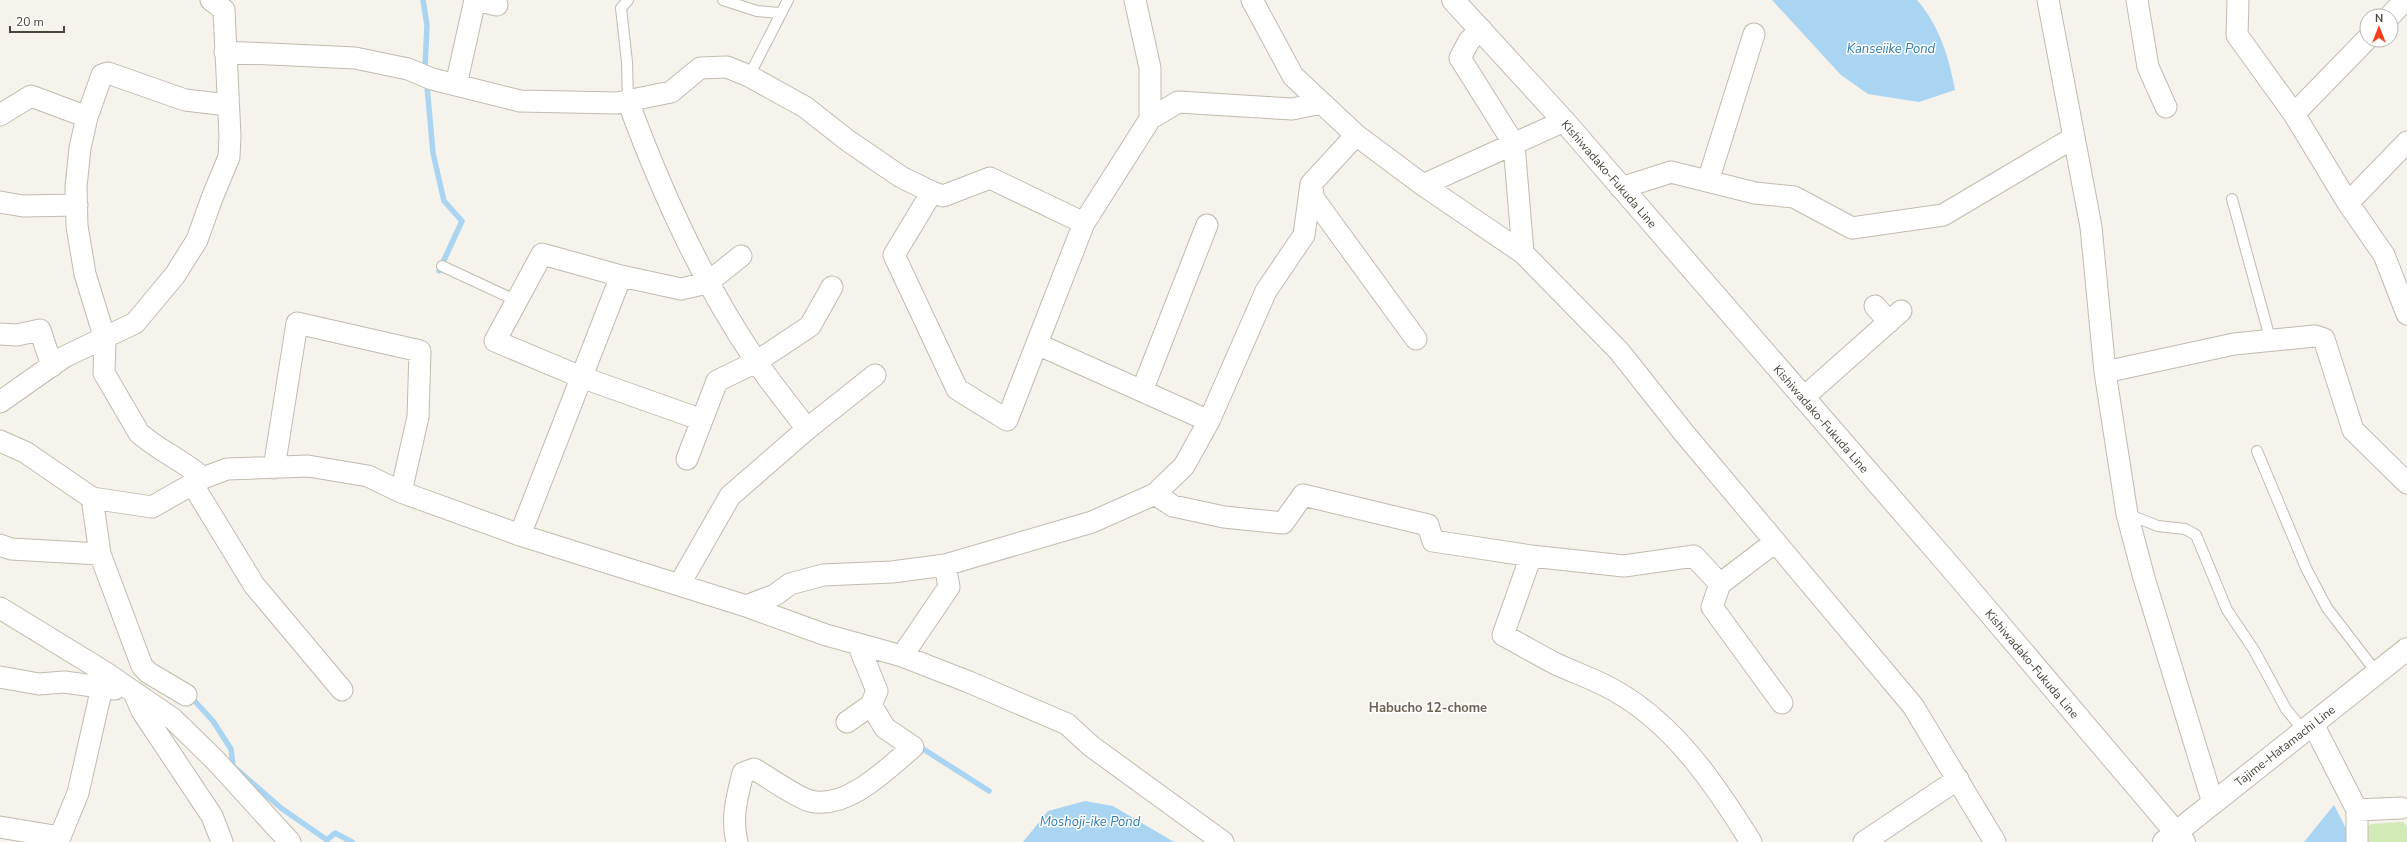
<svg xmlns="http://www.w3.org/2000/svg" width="2407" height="842" viewBox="0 0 2407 842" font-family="'Nunito Sans',sans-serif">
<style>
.green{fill:#d2eab5}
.water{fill:#a9d4f2}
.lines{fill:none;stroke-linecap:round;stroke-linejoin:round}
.stream{stroke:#a9d4f2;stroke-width:5.5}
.service-casing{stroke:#c2bbae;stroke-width:12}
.minor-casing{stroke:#c2bbae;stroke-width:23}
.tertiary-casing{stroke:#c2bbae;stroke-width:24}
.service{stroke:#fff;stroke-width:10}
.minor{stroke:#fff;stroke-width:21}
.tertiary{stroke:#fff;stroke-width:22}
.labels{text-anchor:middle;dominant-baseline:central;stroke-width:3;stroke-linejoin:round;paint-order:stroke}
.street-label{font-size:12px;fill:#4b4439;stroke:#fff}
.water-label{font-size:13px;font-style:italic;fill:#2e7ab2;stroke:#fff}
.neighbourhood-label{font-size:13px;font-weight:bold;fill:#6e6250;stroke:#fff}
</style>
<rect width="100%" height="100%" fill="#f6f3ec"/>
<path class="green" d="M2403 822 2407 826V842H2363V831L2371 824Z"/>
<path class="water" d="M1772 0H1917C1939 25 1949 57 1955 90L1919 102 1868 94 1841 75Z
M1085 801 1113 806 1174 842H1023L1048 811Z
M2334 805 2349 834V842H2304Z"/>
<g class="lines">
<path class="stream" d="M423 0 427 25 425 68
M427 86 433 153 444 201 462 221 439 271
M190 696 213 721 231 749 233 766 281 808 327 840 335 833 352 842
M917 745 989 791"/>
<defs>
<path id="service" d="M723 0 757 11 780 13
M749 76 788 0
M628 101 627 62 621 8 628 0
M2232 199 2271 342
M442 266 517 301
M2257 451 2306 568 2327 608 2377 673
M2127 514 2158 526 2185 529 2196 535 2227 610 2254 650 2286 709 2304 731"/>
<path id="minor" d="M476 0 497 5
M1135 0 1150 68V119
M1252 0 1293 76 1356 135 1423 185 1523 253 1619 351 1684 433 1913 706 1995 842
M2048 0 2091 227 2105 372 2127 514 2144 578 2213 803
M2137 0 2148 67 2166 107
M2238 0 2237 35 2294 114 2348 203 2384 255 2407 314
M2390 16 2405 0
M1481 29 1469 41 1460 58 1514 144 1523 253
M225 52 355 58 408 69 432 79 520 101 617 103 671 92 700 68 727 67 749 76 805 107 847 140 901 177 932 192 943 196 990 178 1084 223 1150 119 1178 102 1292 109 1322 103
M456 85 475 0
M628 101C661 191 702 282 756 361 772 385 790 406 807 429
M2294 114 2367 39
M0 115 31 96 87 117
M1356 135 1311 184 1314 199 1416 339
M1708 181 1754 34
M1423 185 1564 121
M1621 188 1671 172 1755 193 1794 197 1852 228 1943 215 2073 138
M932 192 894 255 957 389 1007 420 1084 223
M0 202 23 206 77 205
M2348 203 2407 142
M621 276 542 254 495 341 581 377 702 420
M1875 306 1889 322
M0 334 17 335 40 330 52 366
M1037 344 1209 421
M2105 372 2234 344 2315 336 2324 339 2353 430 2407 483
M1142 391 1207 225
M1803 398 1901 311
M0 402 64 357 135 323 175 275 197 240 212 198 229 157 230 136 224 10 211 0
M0 441 25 452 92 498 152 507 203 478 227 469 308 466 368 476 401 492 520 535 746 606 826 635 902 656 969 682 1067 724 1091 746 1223 842
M687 459 717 381 756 362 810 326 832 287
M274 468 297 323 420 351 418 417 401 492
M203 478C183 460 159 451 139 433L104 373 105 339 85 274 77 226 76 187 80 148 87 117 102 75 108 73 185 100 228 105
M193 485 254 585 342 690
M1155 494 1173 506 1224 517 1283 523 1303 495 1428 525 1433 541 1531 556 1624 566 1694 556 1720 584 1775 542
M92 498 100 554 142 666 149 673 186 695
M520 535 621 276 681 289 707 283 741 256
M0 545 11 549 100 554
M1531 556 1503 635C1520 644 1537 654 1554 663 1575 673 1597 680 1617 692 1676 726 1716 786 1751 842
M1720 584 1712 607 1782 703
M679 585 730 496 807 429 875 375
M746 606 775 595 790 584 823 575 892 572 945 565 1092 522 1155 494 1184 466 1209 421 1266 291 1304 235 1311 184
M0 608 103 671 173 719 215 760 290 842
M902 656 949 587 945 565
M0 677 39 684 64 682 115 689
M135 695 142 711 212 816 222 842
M847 722 871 705 877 691 858 644
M2313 724 2357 810 2401 808
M2357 810V842
M0 827 60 837 78 793 102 687
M737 842C731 818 737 797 743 773L754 769C768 777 796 797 810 801 847 810 887 769 913 747L885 728 871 705
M1864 842 1958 779"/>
<path id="tertiary" d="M1453 0 1564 121 1954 571 2184 842
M2164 842 2407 649"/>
</defs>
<use href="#service" class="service-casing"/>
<use href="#minor" class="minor-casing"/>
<use href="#tertiary" class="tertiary-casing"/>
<use href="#service" class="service"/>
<use href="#minor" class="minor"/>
<use href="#tertiary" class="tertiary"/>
</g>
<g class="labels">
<g class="street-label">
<text transform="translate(1609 174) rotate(49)">Kishiwadako-Fukuda Line</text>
<text transform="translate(1821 419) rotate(49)">Kishiwadako-Fukuda Line</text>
<text transform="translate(2032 664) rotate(50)">Kishiwadako-Fukuda Line</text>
<text transform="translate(2285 746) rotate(-38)">Tajime-Hatamachi Line</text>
</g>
<g class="water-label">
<text x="1891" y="49">Kanseiike Pond</text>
<text x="1090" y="822">Moshoji-ike Pond</text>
</g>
<g class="neighbourhood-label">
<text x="1428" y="708">Habucho 12-chome</text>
</g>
</g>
<g transform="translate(2379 28)"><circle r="19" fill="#ffffff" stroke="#b7b4b0"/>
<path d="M0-3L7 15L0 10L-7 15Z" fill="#fc3f1d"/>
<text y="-6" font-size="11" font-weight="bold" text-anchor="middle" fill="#4b4439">N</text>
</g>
<path d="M10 26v6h54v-6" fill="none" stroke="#4b4439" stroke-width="2"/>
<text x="16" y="26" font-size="12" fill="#4b4439" stroke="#ffffff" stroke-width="3" paint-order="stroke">20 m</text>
</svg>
